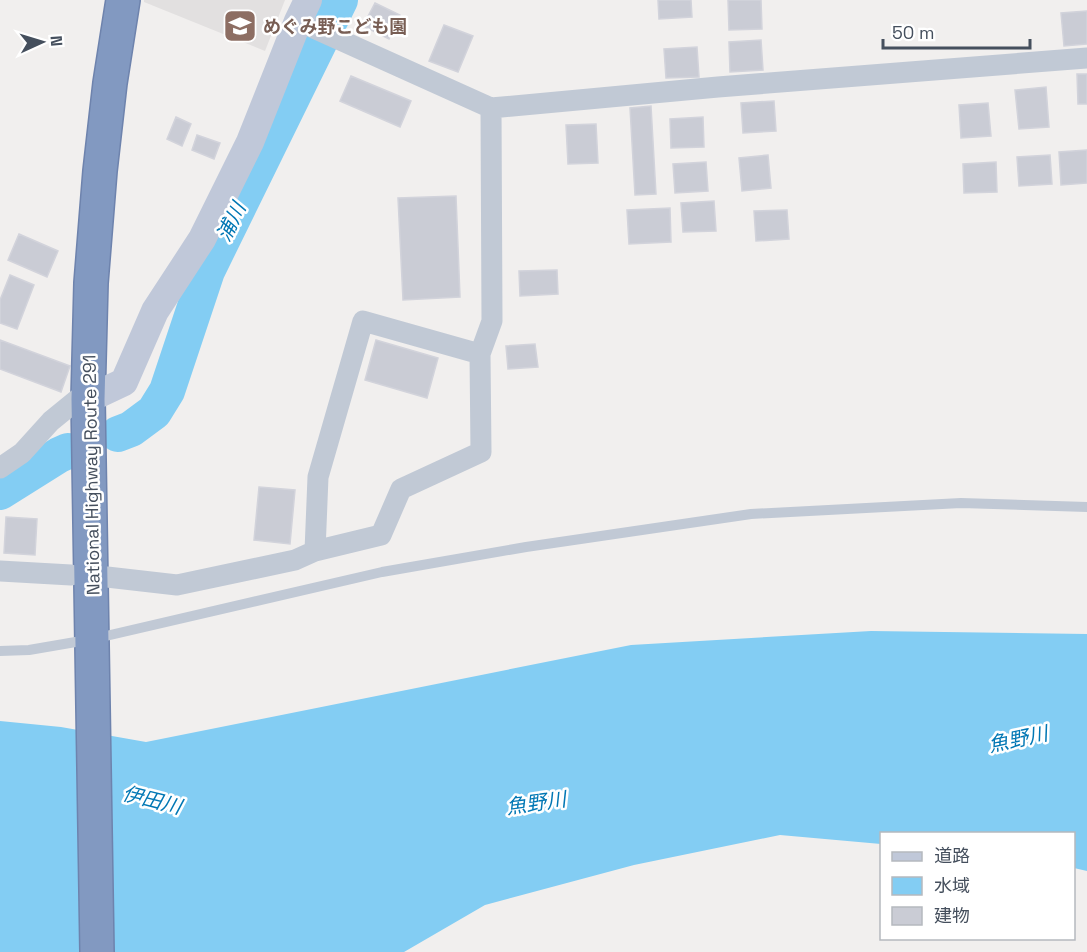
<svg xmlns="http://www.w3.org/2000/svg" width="1087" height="952" viewBox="0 0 1087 952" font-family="'Space Grotesk','Noto Sans JP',sans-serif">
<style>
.education{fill:#e2e0e0}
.water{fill:#83cdf3}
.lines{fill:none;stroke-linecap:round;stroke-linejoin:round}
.river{stroke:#83cdf3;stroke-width:36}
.building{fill:#caccd5;stroke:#d2d3db;stroke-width:1.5}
.highway-casing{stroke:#6e83ad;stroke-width:36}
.lane{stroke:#c1c9d5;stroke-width:10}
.street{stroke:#c1c9d5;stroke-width:21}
.secondary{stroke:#c0c8d9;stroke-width:28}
.highway{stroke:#8299c1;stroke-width:33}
.labels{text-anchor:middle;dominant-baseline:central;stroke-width:5;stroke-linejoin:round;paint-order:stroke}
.education-label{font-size:18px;font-weight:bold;fill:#785e54;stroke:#fff;text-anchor:start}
.street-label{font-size:18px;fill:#454f5d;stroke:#fff}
.water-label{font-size:20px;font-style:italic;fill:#0177b4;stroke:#fff}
</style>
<rect width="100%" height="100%" fill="#f1efee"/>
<path class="education" d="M144 0H285L265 51 144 2Z"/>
<path class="water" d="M871 631 1087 634V871L1074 868V834H882L881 844 780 835 634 865 485 905 404 952H0V721L61 727 146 742 631 645Z"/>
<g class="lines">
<path class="river" d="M118 434 131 429 154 412 167 391 207 271 340 0
M0 492 59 455 68 451"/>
</g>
<path class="building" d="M658 0H691L692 17 659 19Z
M728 0H761L762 29 729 30Z
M375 3 400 15 389 39 363 26Z
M1087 11V44L1064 46 1061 13Z
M444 25 473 36 458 72 429 61Z
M761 40 763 70 730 72 729 42Z
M697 47 699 77 666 78 664 49Z
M1077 74H1087V104H1078Z
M351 76 411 101 400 127 340 101Z
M1046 87 1049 127 1019 129 1015 90Z
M774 101 776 131 743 133 741 103Z
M988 103 991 136 961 138 959 105Z
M651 106 656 194 635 195 630 108Z
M176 117 191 124 182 146 167 139Z
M703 117 704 147 671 148 670 119Z
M596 124 598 163 568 164 566 125Z
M197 135 220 143 214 159 192 150Z
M1087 150V183L1061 185 1059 152Z
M768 155 771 188 742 191 739 158Z
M1050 155 1052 184 1019 186 1017 157Z
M706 162 708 191 675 193 673 164Z
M996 162 997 192 964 193 963 164Z
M456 196 460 297 403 300 398 198Z
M714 201 716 231 683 232 681 203Z
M670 208 671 242 629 244 627 210Z
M787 210 789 239 756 241 754 211Z
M19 234 58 251 47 277 8 260Z
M557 270 558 294 520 296 519 271Z
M10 275 34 285 17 329 0 323V300Z
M0 340 70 366 61 392 0 369Z
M376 340 438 358 427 398 365 380Z
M535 344 538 367 508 369 506 346Z
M259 487 295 490 290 544 254 540Z
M6 517 37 519 35 555 4 553Z"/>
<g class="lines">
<defs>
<path id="highway" d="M97 952 88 399 91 283 100 171 110 83 123 0"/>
</defs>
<use href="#highway" class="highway-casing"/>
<path class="lane" d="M0 651 29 650 93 639 382 572 526 547 751 514 961 503 1087 507"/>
<path class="street" d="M298 21 491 108 718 87 1087 58
M0 468 22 453 51 421 78 399H88
M315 551 381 535 401 489 481 452 480 354
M0 571 71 575
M107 577 177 585 295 560 315 551 318 477 363 321 480 354 492 321 491 108"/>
<path class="secondary" d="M88 399 124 382 155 311 202 239 250 142 298 21 308 0"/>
<use href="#highway" class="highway"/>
</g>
<defs>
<symbol id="school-square" viewBox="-11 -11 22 22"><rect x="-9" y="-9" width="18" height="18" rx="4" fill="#8d6e63" stroke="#fff"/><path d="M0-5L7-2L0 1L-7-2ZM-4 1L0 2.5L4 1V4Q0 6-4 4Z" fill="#fff"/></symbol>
</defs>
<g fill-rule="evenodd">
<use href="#school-square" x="221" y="7" width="38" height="38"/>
</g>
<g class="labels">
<g class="education-label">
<text x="263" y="26">めぐみ野こども園</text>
</g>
<g class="street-label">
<text transform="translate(91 475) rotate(-91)">National Highway Route 291</text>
</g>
<g class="water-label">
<text transform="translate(231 222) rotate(-64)">浦川</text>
<text transform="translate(1018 739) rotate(-12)">魚野川</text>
<text transform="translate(152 800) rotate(14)">伊田川</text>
<text transform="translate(536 803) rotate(-8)">魚野川</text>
</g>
</g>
<rect x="880" y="832" width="195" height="108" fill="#ffffff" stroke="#b5b9be" stroke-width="1.5"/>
<rect x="892" y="852" width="30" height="9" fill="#c0c8d9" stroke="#b5b9be" stroke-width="1.5"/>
<text x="934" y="862" font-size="18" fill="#454f5d">道路</text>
<rect x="892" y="877" width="30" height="18" fill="#83cdf3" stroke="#b5b9be" stroke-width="1.5"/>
<text x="934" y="892" font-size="18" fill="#454f5d">水域</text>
<rect x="892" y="907" width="30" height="18" fill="#caccd5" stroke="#b5b9be" stroke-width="1.5"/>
<text x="934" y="922" font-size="18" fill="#454f5d">建物</text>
<g transform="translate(42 42) rotate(86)" stroke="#ffffff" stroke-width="4.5" paint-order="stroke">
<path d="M0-4.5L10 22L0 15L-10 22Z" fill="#454f5d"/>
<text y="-9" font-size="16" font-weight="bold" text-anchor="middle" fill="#454f5d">N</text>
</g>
<path d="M883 39v9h147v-9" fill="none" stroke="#454f5d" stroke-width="3"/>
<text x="892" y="39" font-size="18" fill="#454f5d" stroke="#ffffff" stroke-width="4.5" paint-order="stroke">50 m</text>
</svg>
